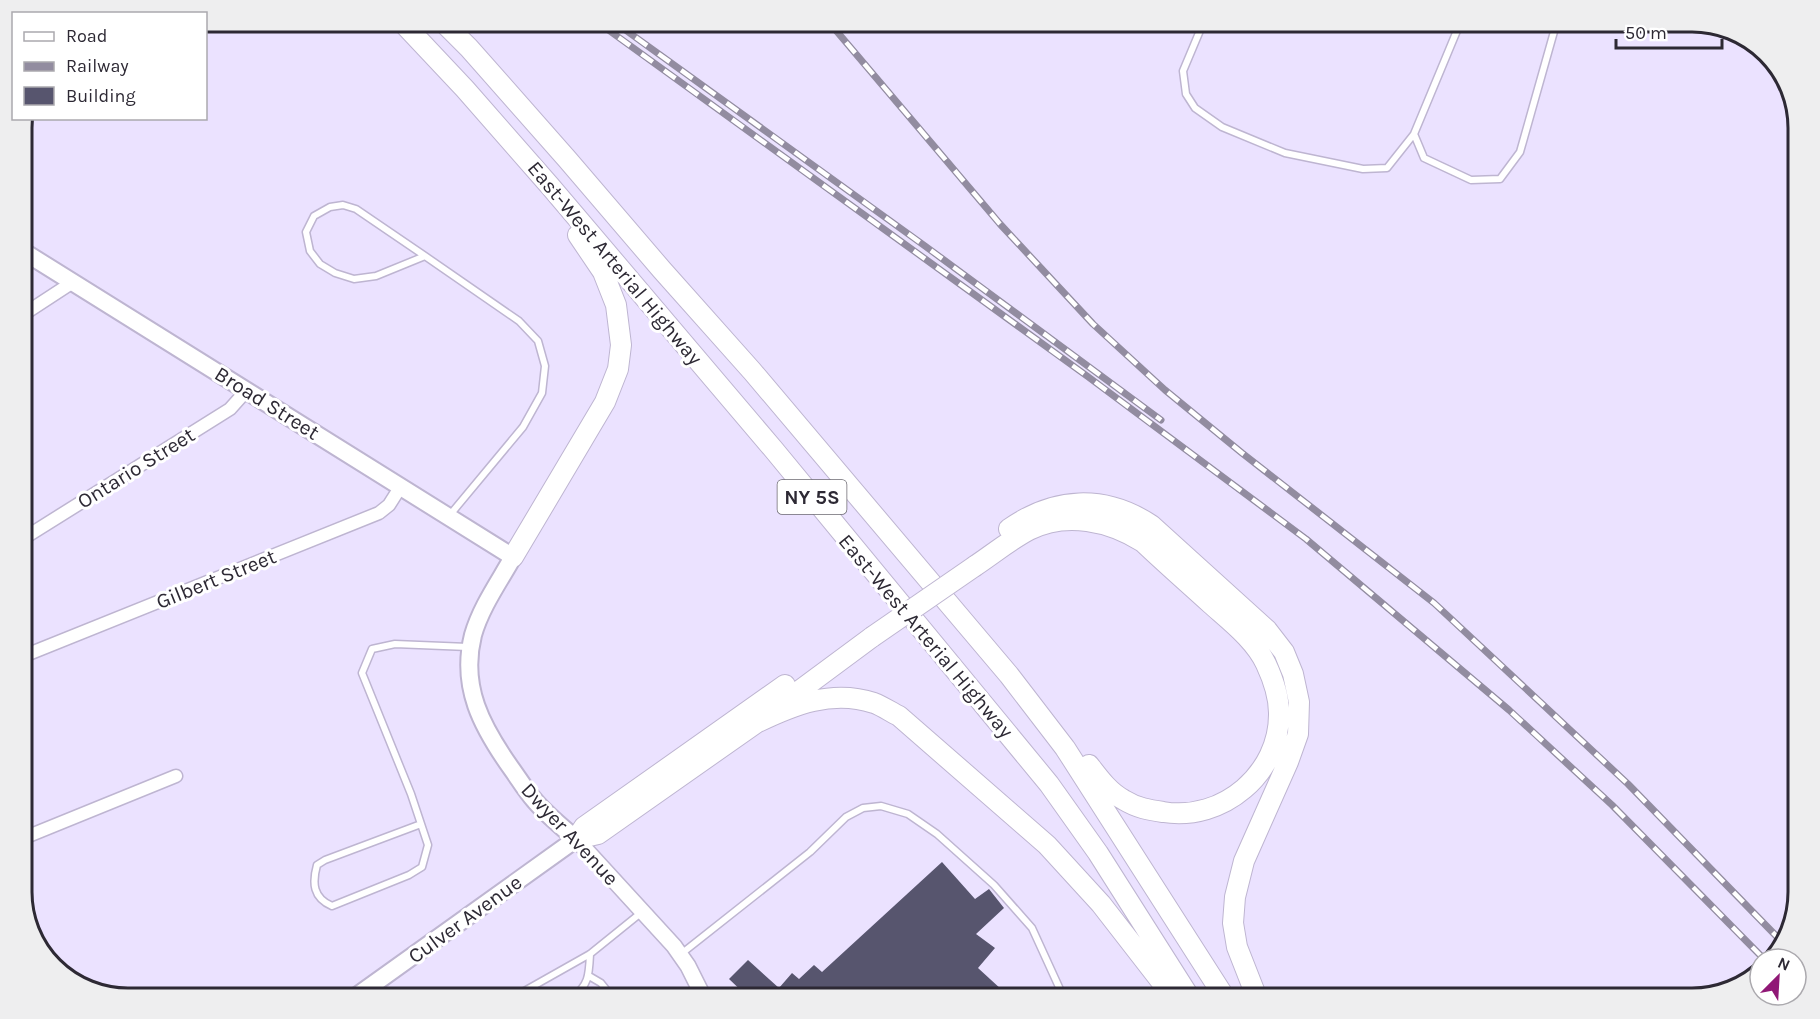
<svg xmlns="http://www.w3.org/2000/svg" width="1820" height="1019" viewBox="0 0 1820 1019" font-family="Karla,sans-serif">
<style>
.building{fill:#57556e}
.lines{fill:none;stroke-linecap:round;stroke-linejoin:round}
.service-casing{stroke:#beb5d1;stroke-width:9}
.minor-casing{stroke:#beb5d1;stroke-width:15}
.tertiary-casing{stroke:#beb5d1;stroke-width:18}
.secondary-casing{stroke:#beb5d1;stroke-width:20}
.primary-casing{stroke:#beb5d1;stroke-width:22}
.service{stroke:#fff;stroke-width:6}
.minor{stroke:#fff;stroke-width:12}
.tertiary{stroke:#fff;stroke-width:15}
.secondary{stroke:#fff;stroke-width:16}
.primary{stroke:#fff;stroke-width:20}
.rail-casing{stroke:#928ca0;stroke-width:7}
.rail{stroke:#fff;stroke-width:4.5;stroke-dasharray:14;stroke-linecap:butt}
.primary-bridge-casing{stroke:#beb5d1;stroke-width:22;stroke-linecap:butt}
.primary-bridge{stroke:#fff;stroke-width:20}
.labels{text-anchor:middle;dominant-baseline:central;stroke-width:6;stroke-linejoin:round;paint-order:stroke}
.shield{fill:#fff;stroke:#6c6971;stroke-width:1.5}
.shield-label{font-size:20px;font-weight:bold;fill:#2d2934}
.street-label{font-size:21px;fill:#2d2934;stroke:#fff}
.rim{fill:none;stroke:#2d2934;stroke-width:3}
</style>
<rect width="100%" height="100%" fill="#ebe2ff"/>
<path class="building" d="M942 862 975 899 989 889 1004 908 976 934 995 948 978 968 1002 990 994 998H749L729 979 748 960 779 988 792 973 799 979 814 965 822 972Z"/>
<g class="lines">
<defs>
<path id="service" d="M1119 21H1130
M1204 21 1183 71 1186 94 1195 108 1222 127 1285 153 1363 169 1387 168 1414 134
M1461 21 1414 134 1424 158 1471 180 1500 179 1520 152 1557 21
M425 256 376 276 354 279 335 273 320 264 310 251 306 232 314 216 330 207 343 205 356 209 425 256 519 321 538 341 545 366 542 393 523 427 449 516
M421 824 325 860 317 865C312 883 313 898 332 906L409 875 422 867 428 845 411 794 362 673 372 649 395 644 468 647
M681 954 810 852 846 817 863 808 881 806 908 814 937 834 994 885 1032 928 1064 998
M589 976 601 983 613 998
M512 998 590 954 642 912
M572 998C589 985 589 975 590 954"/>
<path id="minor" d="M21 316 73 282
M21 540 230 409 247 390
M21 657 379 513 389 505 401 486
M21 839 176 776"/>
<path id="tertiary" d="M576 839 674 946 688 966 704 998"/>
<path id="secondary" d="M21 250 513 557C499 582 481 607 473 635 460 687 482 727 511 768 519 779 526 791 535 801 547 815 562 827 576 839L354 998"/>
<path id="primary" d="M401 21 465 89 550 186 774 450 1049 784 1098 853 1190 998
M442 21 469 48 567 159 662 270 752 371 1009 675 1065 748 1225 998
M1009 529C1054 497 1104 494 1151 525L1267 630 1284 652 1293 674 1299 702 1298 734 1288 762 1244 861 1235 897 1233 923 1237 947 1257 998
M513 557 605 402 618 369 621 345 616 305 603 272 578 235
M975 566C993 554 1010 540 1029 530 1066 511 1110 521 1143 542 1165 563 1188 583 1211 604 1230 621 1255 640 1266 664 1273 679 1279 696 1279 713 1280 773 1223 822 1163 812 1149 810 1137 808 1124 800 1109 792 1099 778 1089 765
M756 723C793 705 832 689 874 703 882 706 891 712 899 716L1047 845 1101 904 1174 998
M576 839 598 834 756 723 872 637
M576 839 584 827 785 685"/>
</defs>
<use href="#service" class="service-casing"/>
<use href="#minor" class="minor-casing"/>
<use href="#tertiary" class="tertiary-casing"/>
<use href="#secondary" class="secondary-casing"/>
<use href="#primary" class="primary-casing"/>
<use href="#service" class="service"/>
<use href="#minor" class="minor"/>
<use href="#tertiary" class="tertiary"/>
<use href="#secondary" class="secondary"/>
<use href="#primary" class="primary"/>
<defs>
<path id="rail" d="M596 21 1087 376 1306 539 1509 710 1612 805 1764 959
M613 21 925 246 1161 420
M828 21 1000 224 1093 324 1165 390 1242 453 1434 603 1628 784 1785 945"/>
</defs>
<use href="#rail" class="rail-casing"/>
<use href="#rail" class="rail"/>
<defs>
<path id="primary-bridge" d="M872 637 975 566"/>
</defs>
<use href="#primary-bridge" class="primary-bridge-casing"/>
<use href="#primary-bridge" class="primary-bridge"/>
</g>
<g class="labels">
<rect class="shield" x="777.5" y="480" width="69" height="34" rx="4.5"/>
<g class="shield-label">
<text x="812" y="497">NY 5S</text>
</g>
<g class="street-label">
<text transform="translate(615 263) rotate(50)">East-West Arterial Highway</text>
<text transform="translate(267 403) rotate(32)">Broad Street</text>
<text transform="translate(136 468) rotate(-32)">Ontario Street</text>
<text transform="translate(216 579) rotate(-22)">Gilbert Street</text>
<text transform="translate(926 636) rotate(50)">East-West Arterial Highway</text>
<text transform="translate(570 834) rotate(47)">Dwyer Avenue</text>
<text transform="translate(465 919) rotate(-36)">Culver Avenue</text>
</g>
</g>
<path d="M0 0H1820V1019H0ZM128 32H1692A96 96 0 0 1 1788 128V892A96 96 0 0 1 1692 988H128A96 96 0 0 1 32 892V128A96 96 0 0 1 128 32Z" fill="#eeeeef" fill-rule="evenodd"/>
<path class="rim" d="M128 32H1692A96 96 0 0 1 1788 128V892A96 96 0 0 1 1692 988H128A96 96 0 0 1 32 892V128A96 96 0 0 1 128 32Z"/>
<rect x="12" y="12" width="195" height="108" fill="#ffffff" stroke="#aba9ae" stroke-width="1.5"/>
<rect x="24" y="32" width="30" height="9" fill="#ffffff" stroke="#aba9ae" stroke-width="1.5"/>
<text x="66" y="42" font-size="18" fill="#2d2934">Road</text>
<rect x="24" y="62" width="30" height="9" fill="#928ca0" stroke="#aba9ae" stroke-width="1.5"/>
<text x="66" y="72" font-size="18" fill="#2d2934">Railway</text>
<rect x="24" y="87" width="30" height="18" fill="#57556e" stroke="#aba9ae" stroke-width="1.5"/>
<text x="66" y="102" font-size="18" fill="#2d2934">Building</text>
<g transform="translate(1778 977) rotate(24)"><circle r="28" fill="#ffffff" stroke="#aba9ae" stroke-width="1.5"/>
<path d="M0-4.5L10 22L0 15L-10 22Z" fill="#901876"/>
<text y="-9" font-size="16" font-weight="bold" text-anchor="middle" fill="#2d2934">N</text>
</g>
<path d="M1616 39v9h106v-9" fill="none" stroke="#2d2934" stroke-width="3"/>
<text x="1625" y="39" font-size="18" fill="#2d2934" stroke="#ffffff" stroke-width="4.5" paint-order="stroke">50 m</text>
</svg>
